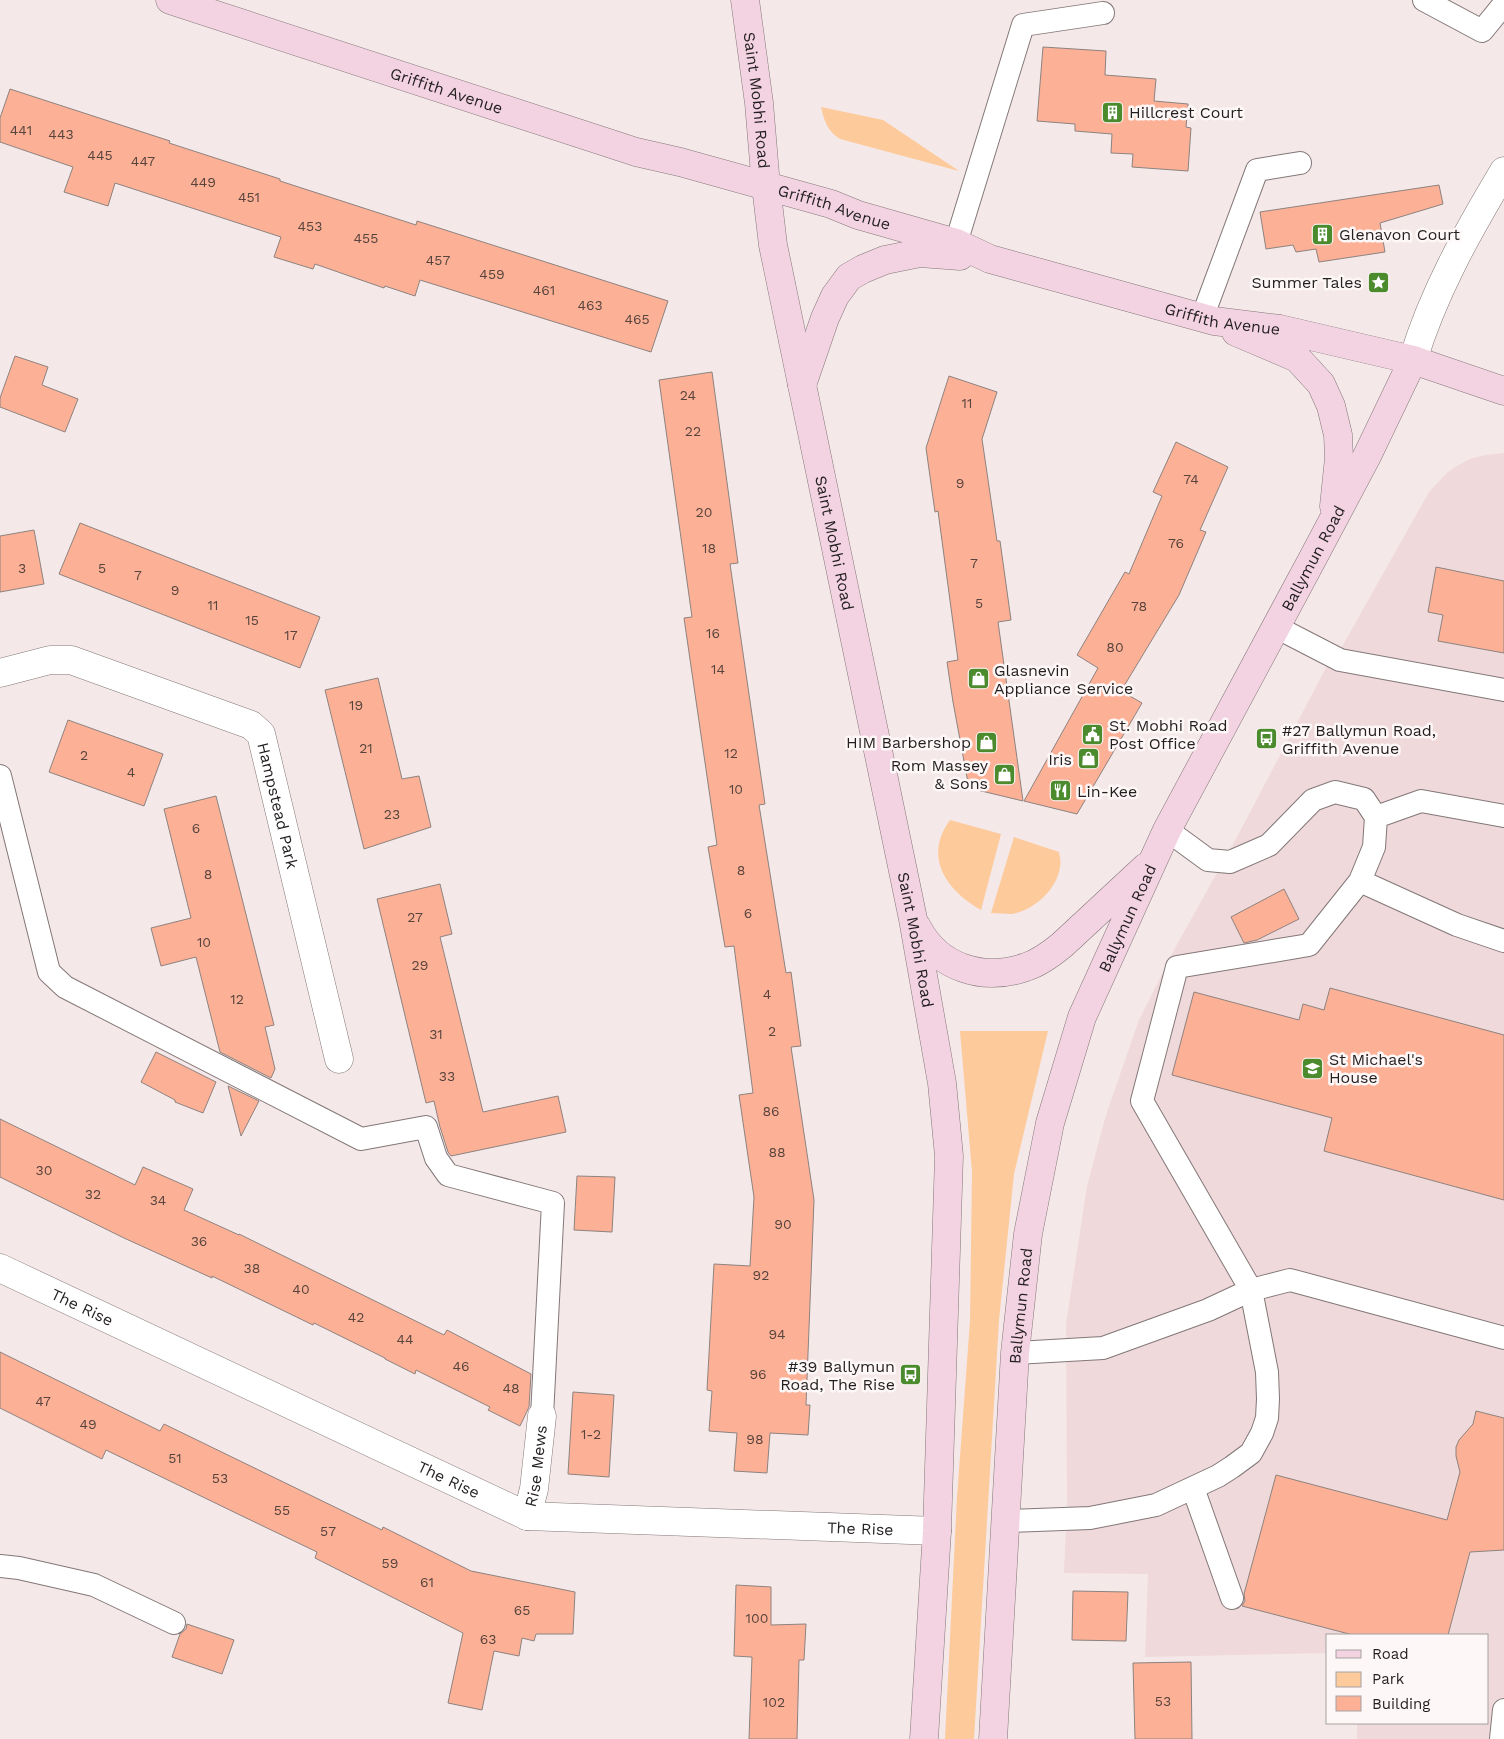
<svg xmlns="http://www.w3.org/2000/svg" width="1504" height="1739" viewBox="0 0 1504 1739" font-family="'Work Sans',sans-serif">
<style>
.built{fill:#efd9da}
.green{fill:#fdca9b}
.building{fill:#fcb197;stroke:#8d827f}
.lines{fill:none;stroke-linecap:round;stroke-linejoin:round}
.service-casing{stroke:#837778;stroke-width:24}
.minor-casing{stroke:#837778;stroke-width:29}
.tertiary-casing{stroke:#837778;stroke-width:29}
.secondary-casing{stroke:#837778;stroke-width:29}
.service{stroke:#fff;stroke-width:22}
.minor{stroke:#fff;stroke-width:28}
.tertiary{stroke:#fff;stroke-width:28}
.secondary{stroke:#f3d3e2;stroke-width:28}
.labels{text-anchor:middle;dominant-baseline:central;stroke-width:5;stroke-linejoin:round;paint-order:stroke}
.number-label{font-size:14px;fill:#59443d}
.street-label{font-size:16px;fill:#231f1f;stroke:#fef7f7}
.poi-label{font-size:16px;fill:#231f1f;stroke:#fef7f7;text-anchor:start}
</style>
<rect width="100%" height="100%" fill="#f5e8e8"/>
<path class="built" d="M1504 453V1739H1357V1723H1488V1635H1328V1653L1145 1657 1148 1574 1064 1573 1067 1503 1066 1324 1087 1186 1106 1115 1139 1020 1175 948 1237 837 1328 664 1343 645 1429 492 1448 472 1457 466 1470 459 1485 455Z"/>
<path class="green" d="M821 107 883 120 959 171 840 139C827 131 824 120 821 107Z
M950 820 1001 834 981 910C946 890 923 857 950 820Z
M1014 837 1059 852C1060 857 1061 862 1060 867 1057 890 1033 911 1011 914 1005 914 997 913 991 913Z
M960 1031H1048L1014 1174 999 1320 974 1739H945L957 1497 970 1321 972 1172Z"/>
<path class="building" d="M1043 47 1106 51 1105 75 1156 79 1154 101 1188 104 1186 127 1191 128 1188 171 1132 167 1133 154 1111 153 1112 134 1075 131V124L1037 121Z
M10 89 170 141 169 143 280 179V181L416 225 417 221 668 301 651 352 420 280 415 296 385 286 384 288 315 264 313 269 274 257 281 237 115 183 108 206 64 192 73 167 0 142V118Z
M1439 185 1443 204 1380 223 1385 252 1319 262 1316 249 1296 252 1293 245 1266 249 1260 212Z
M15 356 48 367 42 385 78 399 65 432 0 407V398Z
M712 372 738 563 730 564 765 804 759 805 786 973 791 972 801 1046 791 1047 814 1200 806 1405H810L808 1435 770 1433 767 1473 734 1471 737 1433 709 1431 712 1391 707 1390 714 1264 750 1266 754 1197 739 1095 753 1093 734 946 725 947 708 847 717 845 684 618 692 617 659 380Z
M949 376 997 392 982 439 997 541H1000L1011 620 998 622 1023 801 969 788 953 702 947 662 958 660 938 511 935 512 926 448Z
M1176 442 1228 467 1200 530 1206 532 1179 595 1121 691 1142 703 1077 814 1024 801 1098 668 1077 655 1125 572 1129 574 1162 496 1153 492Z
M80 523 320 617 300 668 59 574Z
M34 530 44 584 0 592V536Z
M1436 567 1504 581V653L1438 641 1443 615 1428 612Z
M378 678 402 779 419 776 431 827 364 849 325 690Z
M68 720 163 754 144 806 49 772Z
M216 796 274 1025 265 1027 275 1069 271 1078 220 1052 196 957 161 966 151 928 191 918 164 809Z
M440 884 452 934 440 937 483 1112 558 1096 566 1132 451 1156 448 1152 440 1127 434 1101 426 1103 377 899Z
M1284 889 1299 919 1257 940 1244 943 1231 917Z
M1330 988 1504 1035V1200L1324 1151 1332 1118 1172 1075 1194 992 1299 1020 1303 1004 1324 1010Z
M156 1052 216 1082 203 1113 175 1102V1100L141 1082Z
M228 1086 259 1101 241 1136Z
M0 1119 135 1185 143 1167 193 1189 184 1210 239 1235V1234L444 1335 447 1330 531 1374 529 1407 520 1426 488 1410 490 1407 416 1370 415 1374 385 1359V1358L314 1323 313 1325 212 1276V1278L124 1238 0 1177Z
M577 1176 615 1177 612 1232 574 1230Z
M0 1352 160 1431 164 1424 382 1530 383 1527 471 1571 575 1592 573 1634H536L534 1641 522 1638 519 1656 494 1651 482 1710 448 1703 463 1633 315 1558 317 1552 240 1515 106 1450 102 1459 0 1408Z
M573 1392 614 1395 609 1477 568 1474Z
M1476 1411 1504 1418V1550L1470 1552 1448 1635H1353L1242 1606 1245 1601 1244 1594 1276 1475 1447 1520 1460 1472 1456 1456V1447L1459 1440 1473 1424Z
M736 1585 771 1587V1625L806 1624 804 1660H799L797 1739H749L752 1657 734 1656Z
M1073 1591 1128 1592 1126 1641 1072 1640Z
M187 1624 234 1640 222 1674 172 1657 180 1634 186 1629Z
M1191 1662 1192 1739H1135L1133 1663Z"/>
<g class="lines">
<defs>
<path id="service" d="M1424 0 1482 31 1504 4
M956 243 1023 25 1103 13
M1202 318 1257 170 1300 163
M1276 627 1340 660 1504 690
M0 776 49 972 65 987 361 1139 426 1127 436 1158 448 1175 553 1203 542 1416
M1376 817 1421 801 1504 816
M1360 881 1457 925 1504 941
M1015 1353 1103 1348 1208 1310 1251 1290 1290 1280 1504 1338
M1193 1488 1232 1598
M1006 1521 1090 1518 1156 1505 1218 1476 1232 1467 1251 1453 1262 1433 1267 1418 1268 1399 1267 1372 1251 1290 1142 1101 1177 967 1309 945 1360 881 1374 847 1376 817 1364 799 1335 792 1313 800 1269 845 1230 862 1208 860 1167 830
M0 1566 19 1568 94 1585 174 1623
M1501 1739 1504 1710"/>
<g id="minor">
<path id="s1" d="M0 673 50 660H71L251 725 261 734 339 1059"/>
<path id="s2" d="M0 1268 527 1516 937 1531"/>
<path id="s3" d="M527 1516 534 1489 542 1416"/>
</g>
<path id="tertiary" d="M1413 360C1433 293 1468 231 1504 171"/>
<g id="secondary">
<path id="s4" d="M170 0 636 152 680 162 831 204 858 215 956 243 990 259 1214 321 1280 329 1413 360 1504 391"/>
<path id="s5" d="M745 0 759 103 766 186 773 245 913 919 942 1083 949 1156 937 1531 924 1739"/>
<path d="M1236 332 1297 358 1321 384 1331 406 1338 435 1339 458 1334 506"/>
<path d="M802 385 825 318 835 296 849 277 863 269 885 260 920 253 960 256"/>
<path d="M917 927C938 968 983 982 1026 967 1039 963 1051 954 1062 945L1146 867"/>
<path id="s6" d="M993 1739 1015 1353 1028 1234 1050 1123 1082 1017 1167 830 1314 556 1367 456 1413 360"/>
</g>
</defs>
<use href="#service" class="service-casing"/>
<use href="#minor" class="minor-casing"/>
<use href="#tertiary" class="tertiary-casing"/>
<use href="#secondary" class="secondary-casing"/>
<use href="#service" class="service"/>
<use href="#minor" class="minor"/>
<use href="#tertiary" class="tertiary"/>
<use href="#secondary" class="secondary"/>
</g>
<defs>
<symbol id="building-square" viewBox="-11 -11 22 22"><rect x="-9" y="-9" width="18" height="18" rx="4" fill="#4b8b2d" stroke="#fef7f7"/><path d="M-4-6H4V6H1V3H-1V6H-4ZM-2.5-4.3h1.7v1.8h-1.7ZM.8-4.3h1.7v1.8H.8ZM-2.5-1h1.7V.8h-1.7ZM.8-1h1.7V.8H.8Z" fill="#fff"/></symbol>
<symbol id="sight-square" viewBox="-11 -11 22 22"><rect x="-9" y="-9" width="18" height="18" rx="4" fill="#4b8b2d" stroke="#fef7f7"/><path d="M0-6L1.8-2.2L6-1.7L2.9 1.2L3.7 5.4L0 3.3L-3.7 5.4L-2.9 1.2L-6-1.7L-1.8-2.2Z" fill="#fff"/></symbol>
<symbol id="shop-square" viewBox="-11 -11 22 22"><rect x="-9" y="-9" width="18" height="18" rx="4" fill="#4b8b2d" stroke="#fef7f7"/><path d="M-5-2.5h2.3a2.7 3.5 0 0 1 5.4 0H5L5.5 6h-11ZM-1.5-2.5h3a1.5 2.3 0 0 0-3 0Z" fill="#fff"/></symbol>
<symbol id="civic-square" viewBox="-11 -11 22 22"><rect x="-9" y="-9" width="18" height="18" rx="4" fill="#4b8b2d" stroke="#fef7f7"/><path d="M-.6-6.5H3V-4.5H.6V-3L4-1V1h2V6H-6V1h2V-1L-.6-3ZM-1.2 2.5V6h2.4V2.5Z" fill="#fff"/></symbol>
<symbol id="bus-square" viewBox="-11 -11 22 22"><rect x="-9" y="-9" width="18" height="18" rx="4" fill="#4b8b2d" stroke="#fef7f7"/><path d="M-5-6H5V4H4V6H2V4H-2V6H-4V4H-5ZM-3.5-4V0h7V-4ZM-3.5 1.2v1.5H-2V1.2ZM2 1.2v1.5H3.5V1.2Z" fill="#fff"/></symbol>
<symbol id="restaurant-square" viewBox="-11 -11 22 22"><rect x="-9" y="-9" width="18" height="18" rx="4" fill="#4b8b2d" stroke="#fef7f7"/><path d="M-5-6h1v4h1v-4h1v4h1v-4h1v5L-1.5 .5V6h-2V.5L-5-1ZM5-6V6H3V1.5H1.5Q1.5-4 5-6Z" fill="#fff"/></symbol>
<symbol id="school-square" viewBox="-11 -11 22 22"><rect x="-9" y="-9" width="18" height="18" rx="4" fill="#4b8b2d" stroke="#fef7f7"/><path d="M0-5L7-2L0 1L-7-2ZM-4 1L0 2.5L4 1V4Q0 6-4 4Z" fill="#fff"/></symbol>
</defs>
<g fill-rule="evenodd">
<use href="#building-square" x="1100" y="100" width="25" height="25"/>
<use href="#building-square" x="1310" y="222" width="25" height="25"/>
<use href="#sight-square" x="1366" y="270" width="25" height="25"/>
<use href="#shop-square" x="966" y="666" width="25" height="25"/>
<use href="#civic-square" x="1080" y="722" width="25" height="25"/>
<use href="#bus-square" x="1254" y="726" width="25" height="25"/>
<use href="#shop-square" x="974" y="730" width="25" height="25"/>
<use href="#shop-square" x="1076" y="746" width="25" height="25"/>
<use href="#shop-square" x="992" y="762" width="25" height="25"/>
<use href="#restaurant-square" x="1048" y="778" width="25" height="25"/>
<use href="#school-square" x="1300" y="1056" width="25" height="25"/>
<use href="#bus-square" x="898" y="1362" width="25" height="25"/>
</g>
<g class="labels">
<g class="number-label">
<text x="21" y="130">441</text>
<text x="61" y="134">443</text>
<text x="100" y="155">445</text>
<text x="143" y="161">447</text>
<text x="203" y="182">449</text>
<text x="249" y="197">451</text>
<text x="310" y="226">453</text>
<text x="366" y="238">455</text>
<text x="438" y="260">457</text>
<text x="492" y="274">459</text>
<text x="544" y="290">461</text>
<text x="590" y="305">463</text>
<text x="637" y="319">465</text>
<text x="688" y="395">24</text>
<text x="967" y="403">11</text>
<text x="693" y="431">22</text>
<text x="1191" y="479">74</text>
<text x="960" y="483">9</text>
<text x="704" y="512">20</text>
<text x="1176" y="543">76</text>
<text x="709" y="548">18</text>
<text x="974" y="563">7</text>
<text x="22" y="568">3</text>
<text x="102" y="568">5</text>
<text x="138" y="575">7</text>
<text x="175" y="590">9</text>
<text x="979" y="603">5</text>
<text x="213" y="605">11</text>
<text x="1139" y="606">78</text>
<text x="252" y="620">15</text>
<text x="713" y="633">16</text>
<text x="291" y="635">17</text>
<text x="1115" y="647">80</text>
<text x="718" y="669">14</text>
<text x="356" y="705">19</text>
<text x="366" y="748">21</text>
<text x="731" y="753">12</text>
<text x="84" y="755">2</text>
<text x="131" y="772">4</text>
<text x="736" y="789">10</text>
<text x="392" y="814">23</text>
<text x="196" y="828">6</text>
<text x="741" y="870">8</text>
<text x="208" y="874">8</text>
<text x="748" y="913">6</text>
<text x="415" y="917">27</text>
<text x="204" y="942">10</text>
<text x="420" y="965">29</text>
<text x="767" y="994">4</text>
<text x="237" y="999">12</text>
<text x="772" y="1031">2</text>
<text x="436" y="1034">31</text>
<text x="447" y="1076">33</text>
<text x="771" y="1111">86</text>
<text x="777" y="1152">88</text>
<text x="44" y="1170">30</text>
<text x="93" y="1194">32</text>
<text x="158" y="1200">34</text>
<text x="783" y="1224">90</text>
<text x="199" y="1241">36</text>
<text x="252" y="1268">38</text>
<text x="761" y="1275">92</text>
<text x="301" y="1289">40</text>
<text x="356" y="1317">42</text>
<text x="777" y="1334">94</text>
<text x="405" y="1339">44</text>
<text x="461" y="1366">46</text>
<text x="758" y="1374">96</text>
<text x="511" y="1388">48</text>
<text x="43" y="1401">47</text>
<text x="88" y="1424">49</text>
<text x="591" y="1434">1-2</text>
<text x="755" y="1439">98</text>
<text x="175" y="1458">51</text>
<text x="220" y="1478">53</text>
<text x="282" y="1510">55</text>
<text x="328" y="1531">57</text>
<text x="390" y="1563">59</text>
<text x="427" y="1582">61</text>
<text x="522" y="1610">65</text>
<text x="757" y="1618">100</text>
<text x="488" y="1639">63</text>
<text x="1163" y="1701">53</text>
<text x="774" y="1702">102</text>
</g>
<g class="street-label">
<text stroke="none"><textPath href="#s4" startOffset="291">Griffith Avenue</textPath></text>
<text stroke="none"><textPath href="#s5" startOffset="101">Saint Mobhi Road</textPath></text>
<text stroke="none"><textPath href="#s4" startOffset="696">Griffith Avenue</textPath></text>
<text stroke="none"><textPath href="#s4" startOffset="1101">Griffith Avenue</textPath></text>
<text stroke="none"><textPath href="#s5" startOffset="551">Saint Mobhi Road</textPath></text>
<text stroke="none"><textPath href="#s6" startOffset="1244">Ballymun Road</textPath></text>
<text stroke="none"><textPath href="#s1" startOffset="351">Hampstead Park</textPath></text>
<text stroke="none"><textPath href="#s6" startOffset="839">Ballymun Road</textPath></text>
<text stroke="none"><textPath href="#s5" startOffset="956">Saint Mobhi Road</textPath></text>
<text stroke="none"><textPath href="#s6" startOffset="434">Ballymun Road</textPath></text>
<text stroke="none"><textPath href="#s2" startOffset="91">The Rise</textPath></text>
<text stroke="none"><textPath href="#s3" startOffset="51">Rise Mews</textPath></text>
<text stroke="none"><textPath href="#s2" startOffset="496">The Rise</textPath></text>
<text stroke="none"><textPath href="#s2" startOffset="916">The Rise</textPath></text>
</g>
<g class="poi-label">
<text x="1129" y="112">Hillcrest Court</text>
<text x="1339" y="234">Glenavon Court</text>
<text x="1362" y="282" text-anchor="end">Summer Tales</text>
<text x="994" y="670">Glasnevin<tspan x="994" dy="18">Appliance Service</tspan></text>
<text x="1109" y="725">St. Mobhi Road<tspan x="1109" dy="18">Post Office</tspan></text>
<text x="1282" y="730">#27 Ballymun Road,<tspan x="1282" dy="18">Griffith Avenue</tspan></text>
<text x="971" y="742" text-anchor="end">HIM Barbershop</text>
<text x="1072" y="759" text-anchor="end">Iris</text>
<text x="988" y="765" text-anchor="end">Rom Massey<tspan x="988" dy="18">&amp; Sons</tspan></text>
<text x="1077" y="791">Lin-Kee</text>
<text x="1329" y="1059">St Michael's<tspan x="1329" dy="18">House</tspan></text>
<text x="895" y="1366" text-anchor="end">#39 Ballymun<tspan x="895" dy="18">Road, The Rise</tspan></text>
</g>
</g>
<rect x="1326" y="1634" width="162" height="90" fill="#fef7f7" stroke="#a6a1a1"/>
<rect x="1336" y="1650" width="25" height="8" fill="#f3d3e2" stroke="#a6a1a1"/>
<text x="1372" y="1659" font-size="15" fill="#231f1f">Road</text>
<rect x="1336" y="1672" width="25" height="15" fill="#fdca9b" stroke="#a6a1a1"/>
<text x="1372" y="1684" font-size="15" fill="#231f1f">Park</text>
<rect x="1336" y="1696" width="25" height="15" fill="#fcb197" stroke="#a6a1a1"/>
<text x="1372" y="1709" font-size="15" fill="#231f1f">Building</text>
</svg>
